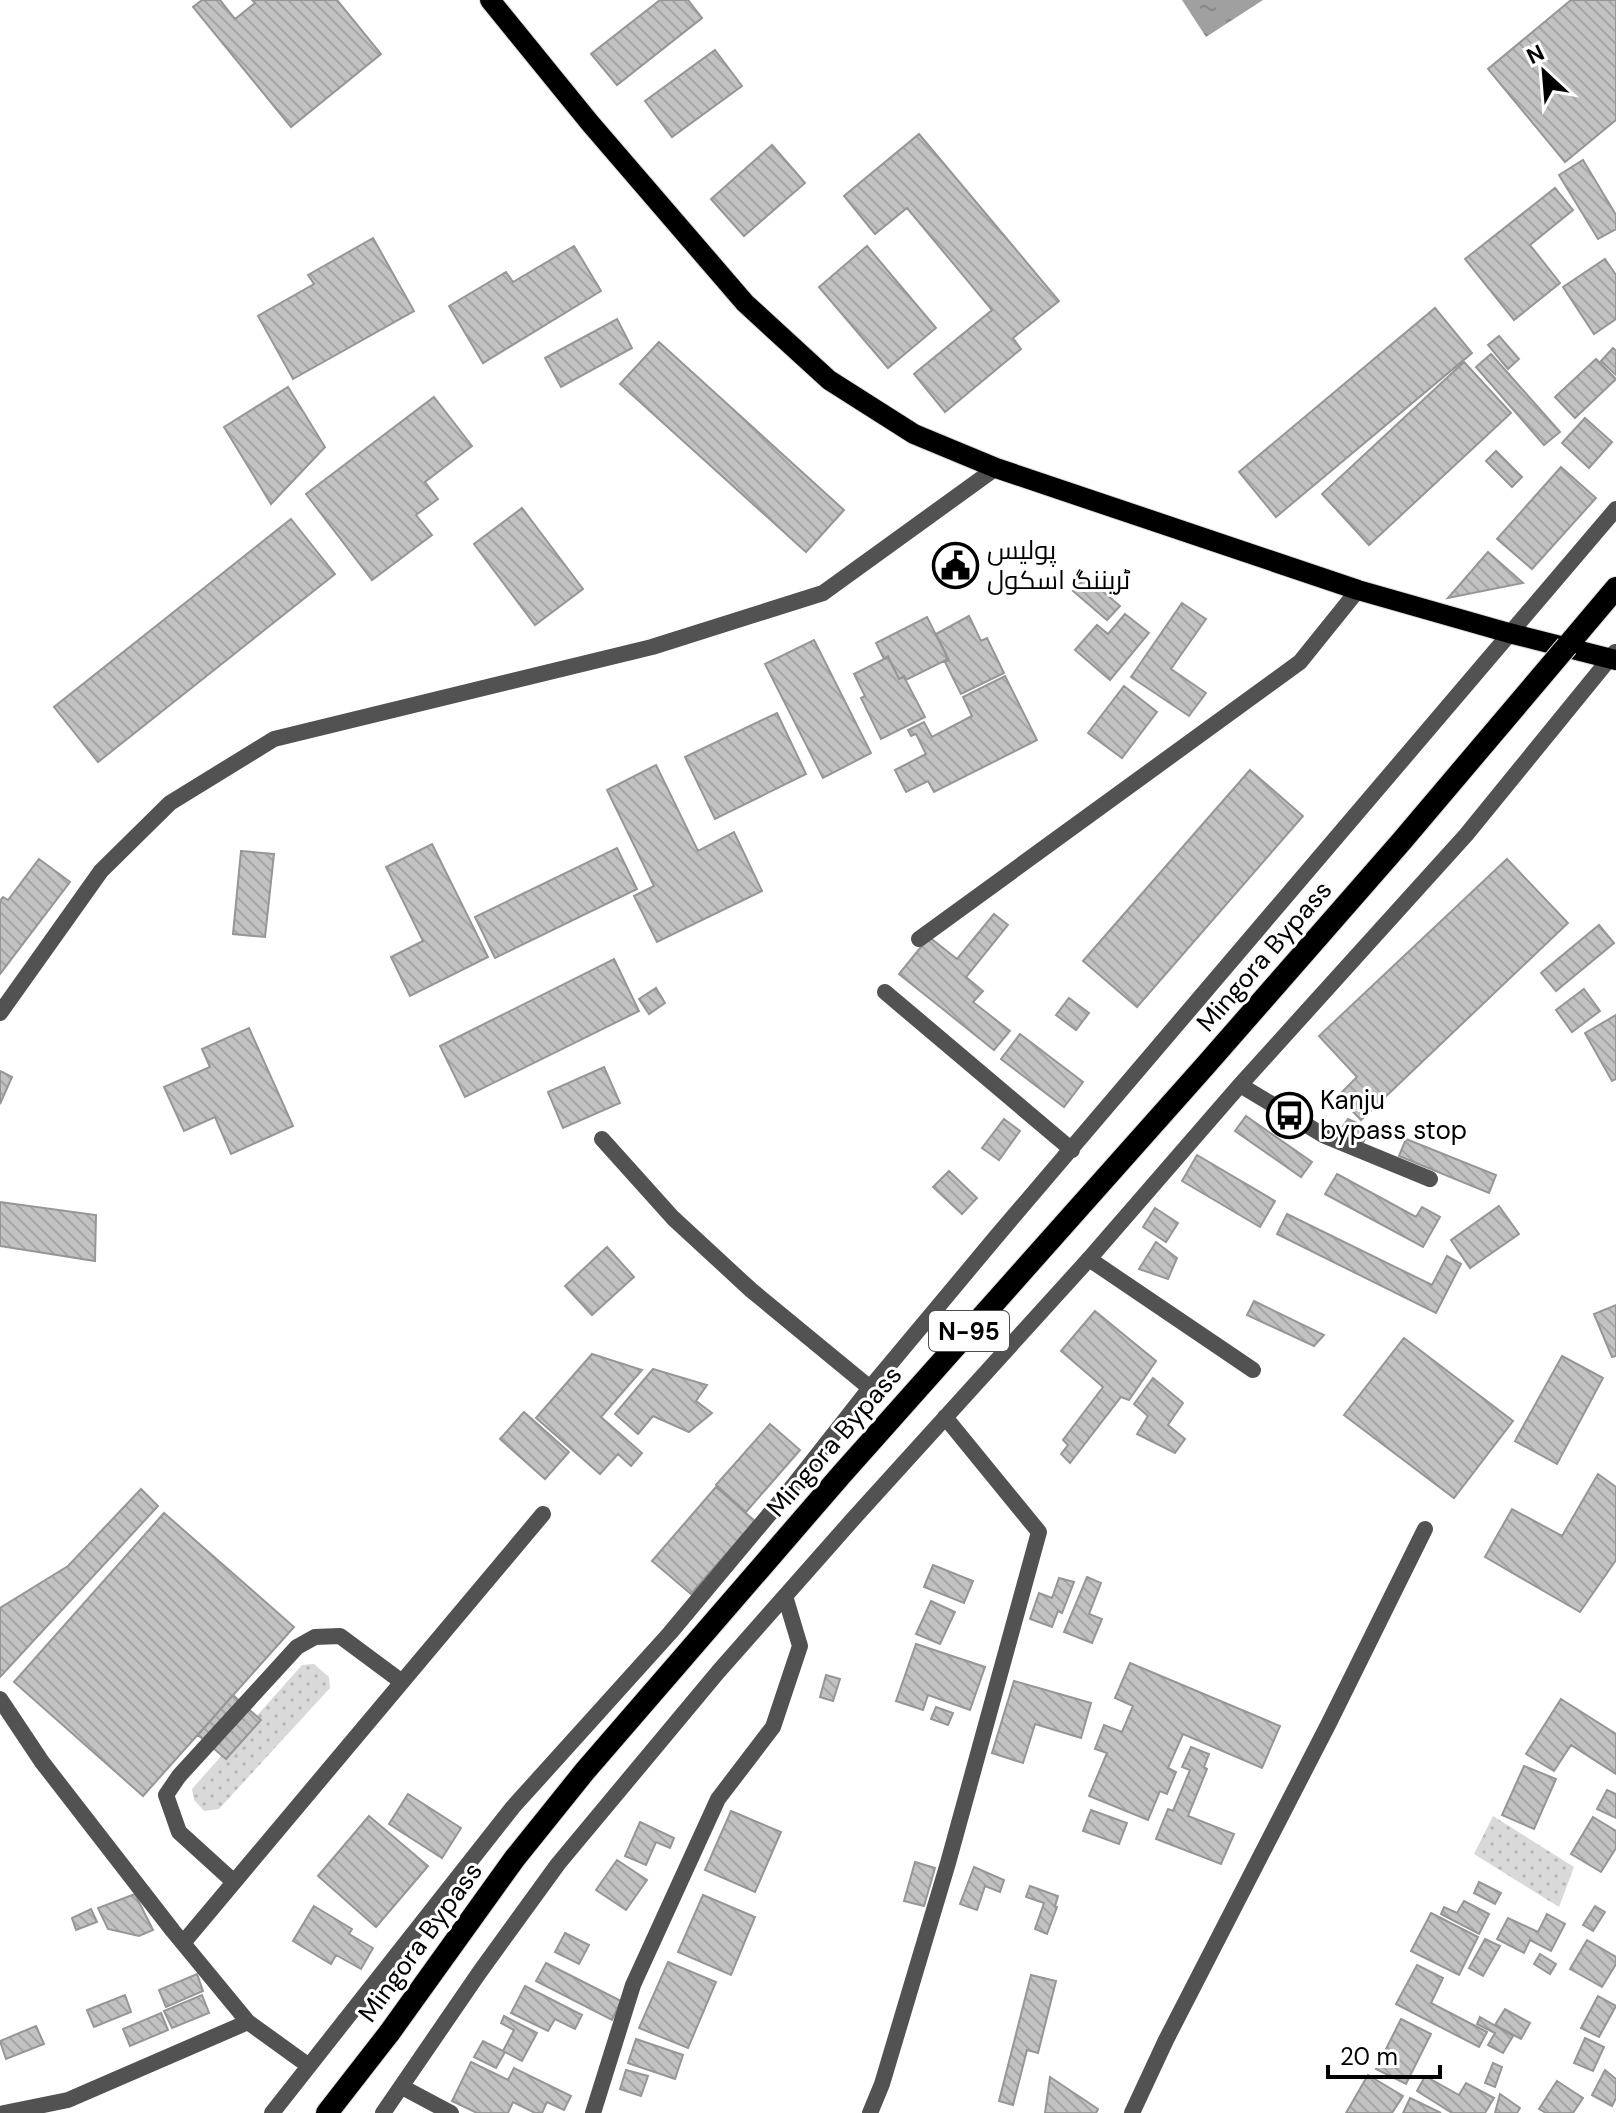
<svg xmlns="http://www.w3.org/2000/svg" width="1616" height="2113" viewBox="0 0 1616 2113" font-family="'DM Sans',Cairo,sans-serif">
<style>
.grass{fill:url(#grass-dots)}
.water{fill:url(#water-ripples)}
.building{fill:url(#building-back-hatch);stroke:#969696;stroke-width:2}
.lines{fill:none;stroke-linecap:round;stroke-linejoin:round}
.primary-casing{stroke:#dbdbdb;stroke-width:22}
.trunk-casing{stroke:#dbdbdb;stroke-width:24}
.service{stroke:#525252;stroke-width:16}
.minor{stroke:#525252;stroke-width:16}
.primary{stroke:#000;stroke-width:20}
.trunk{stroke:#000;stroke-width:22}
.trunk-bridge-casing{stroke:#dbdbdb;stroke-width:24;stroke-linecap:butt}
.trunk-bridge{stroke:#000;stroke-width:22}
.labels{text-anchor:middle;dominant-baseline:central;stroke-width:6;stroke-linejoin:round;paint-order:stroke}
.shield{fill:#fff;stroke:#4c4c4c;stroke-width:2}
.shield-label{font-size:24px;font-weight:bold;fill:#000}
.poi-label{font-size:26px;fill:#000;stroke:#fff;text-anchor:start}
.street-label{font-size:26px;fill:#000;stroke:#fff}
</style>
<defs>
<pattern id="grass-dots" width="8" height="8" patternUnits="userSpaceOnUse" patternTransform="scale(2)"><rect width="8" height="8" fill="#d9d9d9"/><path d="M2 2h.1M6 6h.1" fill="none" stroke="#b8b8b8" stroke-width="1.8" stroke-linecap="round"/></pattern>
<pattern id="water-ripples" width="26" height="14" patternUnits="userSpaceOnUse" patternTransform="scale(2)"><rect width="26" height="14" fill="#a0a0a0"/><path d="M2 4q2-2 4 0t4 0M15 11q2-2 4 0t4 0" fill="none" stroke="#888"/></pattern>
<pattern id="building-back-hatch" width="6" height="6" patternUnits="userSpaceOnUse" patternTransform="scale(2)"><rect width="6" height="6" fill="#c2c2c2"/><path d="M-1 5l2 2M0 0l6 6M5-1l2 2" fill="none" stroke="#a5a5a5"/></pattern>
</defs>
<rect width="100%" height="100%" fill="#fff"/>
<path class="grass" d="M314 1664 329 1677 330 1688 219 1809 204 1811 194 1800 192 1789 302 1665Z
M1493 1816 1574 1867 1559 1907 1474 1854Z"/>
<path class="water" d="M1182 0H1263L1206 37Z"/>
<path class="building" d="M202 0H220L235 19 255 3 252 0H337L381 54 291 127 193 7Z
M660 0H688L702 18 617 85 591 54Z
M1571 0H1616V120L1565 162 1488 69Z
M715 50 742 86 672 137 645 101Z
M919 134 1059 301 1013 338 1021 349 945 412 914 374 992 310 907 208 875 234 844 196Z
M772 145 805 183 744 236 711 199Z
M1583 160 1616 215V229L1598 239 1559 175Z
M1555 188 1573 210 1530 245 1560 283 1514 320 1465 259Z
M373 238 414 311 293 379 258 316 314 284 308 275Z
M574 246 601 291 483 363 449 306 506 272 513 282Z
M867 246 936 328 888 368 819 287Z
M1605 259 1616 275V319L1594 334 1563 287Z
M1435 308 1472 353 1276 517 1239 472Z
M617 319 632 348 561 387 545 358Z
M1499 336 1519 359 1508 369 1488 345Z
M659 342 844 510 806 552 620 384Z
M1613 348 1616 351V375L1601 361Z
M1491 354 1560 432 1544 445 1476 367Z
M1596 359 1616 379 1575 418 1555 397Z
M1464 362 1511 413 1369 545 1322 494Z
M288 387 325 447 271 504 224 427Z
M434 397 472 446 425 482 438 499 416 515 432 535 372 580 306 494Z
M1585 418 1612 442 1589 468 1562 443Z
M1496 451 1522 477 1512 487 1486 461Z
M1561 467 1596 498 1532 569 1497 539Z
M522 508 583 589 535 625 474 544Z
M291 519 335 574 98 762 54 707Z
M1488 552 1523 583 1448 598Z
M1086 577 1120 606 1107 620 1073 591Z
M1182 603 1206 619 1171 669 1206 693 1189 716 1131 677Z
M1125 614 1149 633 1110 680 1075 650 1097 625 1108 634Z
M969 616 981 641 987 638 1004 673 961 694 945 662 949 660 936 634Z
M927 617 948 659 906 680 904 676 899 679 888 656 884 659 876 643Z
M814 640 871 753 823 778 765 664Z
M888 657 899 679 904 677 925 717 881 739 861 698 865 696 854 674Z
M1005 676 1037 740 934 792 928 781 906 792 895 770 926 754 916 734 911 736 908 730 924 722 932 737 972 716 963 697Z
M1124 686 1157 712 1122 758 1088 733Z
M777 713 806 774 715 819 685 757Z
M656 765 698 851 734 832 762 891 657 942 634 896 654 886 607 790Z
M1250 770 1303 816 1137 1007 1083 961Z
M432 844 488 957 410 996 391 957 423 941 386 867Z
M617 848 637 889 495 958 475 917Z
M241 851 274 854 265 937 233 934Z
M39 859 70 882 0 974V901L3 897 8 900Z
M1507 859 1568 923 1361 1120 1338 1096 1357 1077 1319 1036Z
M994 914 1008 925 966 977 983 991 973 1002 1010 1031 994 1050 899 974 929 937 957 959Z
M1599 925 1614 943 1556 991 1541 973Z
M614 959 639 1011 465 1097 440 1046Z
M656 988 665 1003 649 1014 639 999Z
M1584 989 1600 1011 1572 1032 1556 1010Z
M1069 998 1089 1013 1076 1030 1056 1015Z
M1616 1015V1079L1612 1081 1585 1033Z
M249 1028 293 1126 231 1154 215 1117 184 1131 164 1087 210 1067 202 1049Z
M1020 1034 1083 1082 1064 1107 1001 1059Z
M604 1067 620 1103 563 1128 548 1092Z
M0 1071 12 1077 0 1104Z
M1246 1116 1312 1162 1301 1177 1235 1131Z
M1004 1119 1020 1131 999 1160 982 1148Z
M1348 1119 1370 1129 1363 1143 1340 1131Z
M1406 1139 1496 1175 1489 1193 1399 1156Z
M1197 1155 1275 1201 1260 1227 1182 1181Z
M949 1171 977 1198 962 1214 933 1187Z
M1337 1174 1416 1217 1422 1207 1440 1217 1423 1247 1325 1194Z
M0 1202 96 1215 95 1261 0 1246Z
M1499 1206 1519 1234 1470 1268 1451 1240Z
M1155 1208 1178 1223 1166 1242 1143 1227Z
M1287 1214 1432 1285 1447 1256 1461 1264 1436 1313 1277 1234Z
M1156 1242 1177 1258 1168 1279 1139 1269Z
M607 1247 634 1277 592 1315 565 1286Z
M1254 1301 1324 1335 1314 1346 1247 1315Z
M1616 1305V1356L1612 1357 1594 1314Z
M1095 1311 1156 1361 1129 1400 1121 1397 1070 1463 1061 1454 1068 1445 1063 1440 1103 1387 1061 1351Z
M1404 1338 1513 1421 1454 1498 1344 1415Z
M592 1354 642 1370 601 1417 642 1453 631 1466 618 1454 600 1474 536 1418Z
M1562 1356 1603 1378 1557 1464 1515 1441Z
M653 1369 707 1385 696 1401 712 1413 689 1432 653 1416 638 1434 615 1414Z
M1153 1378 1183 1403 1168 1425 1185 1439 1175 1453 1137 1434 1148 1416 1134 1404Z
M524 1412 569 1452 545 1479 500 1439Z
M770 1424 800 1450 746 1512 716 1485Z
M1598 1474 1616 1487V1560L1580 1612 1485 1557 1512 1509 1562 1536Z
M716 1487 755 1521 691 1594 652 1561Z
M141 1489 158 1506 0 1677V1608L68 1566Z
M164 1513 294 1627 143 1796 14 1682Z
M933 1565 973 1581 964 1603 924 1587Z
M1087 1577 1101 1583 1089 1614 1102 1619 1092 1643 1064 1632Z
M1059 1578 1074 1582 1062 1613 1058 1611 1052 1627 1030 1619 1039 1593 1052 1598Z
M931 1601 955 1612 940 1644 916 1634Z
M916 1644 985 1667 970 1710 928 1695 923 1710 896 1701Z
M1130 1663 1280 1726 1262 1768 1183 1734 1168 1768 1176 1772 1167 1794 1160 1791 1148 1820 1089 1796 1107 1753 1095 1749 1104 1725 1122 1732 1133 1706 1115 1698Z
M826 1675 840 1679 833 1701 820 1697Z
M1014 1681 1091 1703 1081 1738 1035 1724 1023 1763 992 1753Z
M233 1695 261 1720 226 1759 198 1735Z
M1561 1699 1616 1734V1774L1571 1745 1554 1771 1526 1754Z
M936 1707 953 1713 948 1725 931 1719Z
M1191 1747 1209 1754 1204 1767 1207 1769 1188 1816 1234 1834 1221 1864 1156 1839 1168 1809 1173 1811 1190 1770 1182 1767Z
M1524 1766 1556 1779 1534 1829 1502 1815Z
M1607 1790 1616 1794V1818L1597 1809Z
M408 1794 461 1828 442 1858 389 1824Z
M1091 1810 1127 1823 1119 1844 1083 1831Z
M731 1811 781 1832 755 1892 705 1870Z
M369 1816 428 1866 376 1927 318 1876Z
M1593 1817 1616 1831V1848L1601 1872 1571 1854Z
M640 1822 674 1838 670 1848 656 1842 646 1865 625 1856Z
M617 1860 647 1880 626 1910 596 1890Z
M915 1862 935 1868 924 1906 904 1901Z
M974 1867 1004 1880 1000 1892 985 1886 977 1910 960 1904Z
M1479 1882 1501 1893 1495 1904 1474 1893Z
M1030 1886 1058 1896 1055 1906 1057 1907 1047 1934 1035 1929 1044 1903 1026 1897Z
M135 1894 153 1930 139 1936 108 1929 98 1908Z
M703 1895 755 1917 731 1975 678 1952Z
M1464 1901 1489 1914 1479 1934 1441 1914 1444 1907 1457 1913Z
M314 1906 352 1929 349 1934 373 1948 361 1969 336 1955 331 1964 293 1941Z
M1595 1906 1605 1912 1593 1931 1583 1925Z
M91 1909 97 1922 76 1930 72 1918Z
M1431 1913 1478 1937 1459 1975 1411 1951Z
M1547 1914 1565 1924 1551 1951 1530 1940 1524 1953 1497 1939 1508 1918 1538 1932Z
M565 1933 589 1945 579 1964 555 1952Z
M1485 1939 1500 1946 1483 1976 1469 1968Z
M1587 1940 1616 1957V1964L1602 1987 1570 1969Z
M1540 1954 1556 1964 1550 1974 1534 1964Z
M668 1962 716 1982 688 2048 639 2028Z
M546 1963 621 2001 612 2020 536 1981Z
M1417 1965 1443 1978 1431 2003 1487 2032 1479 2047 1396 2004Z
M197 1974 203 1991 166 2007 159 1990Z
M1031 1975 1056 1981 1038 2053 1027 2050 1013 2105 999 2101Z
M525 1986 582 2015 575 2029 555 2019 548 2031 511 2013Z
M125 1995 131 2012 94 2027 87 2010Z
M202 1995 209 2013 172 2028 164 2011Z
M1598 1996 1616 2006 1599 2037 1581 2028Z
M1505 2009 1530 2023 1521 2039 1495 2025Z
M161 2013 168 2030 130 2046 123 2029Z
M504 2016 537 2033 522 2061 505 2052 496 2068 474 2057 483 2041 503 2051 514 2030 501 2023Z
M1480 2017 1513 2036 1503 2053 1488 2045 1495 2033 1477 2024Z
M1401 2019 1431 2034 1406 2084 1376 2069Z
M36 2026 44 2044 6 2059 0 2041Z
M1585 2038 1604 2047 1593 2071 1574 2063Z
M636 2039 683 2055 675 2079 628 2063Z
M471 2062 508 2080 514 2068 571 2096 564 2110 547 2102 542 2113H535L513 2102 508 2113H477L452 2101Z
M1493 2063 1502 2067 1495 2087 1485 2083Z
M626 2070 648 2076 641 2096 620 2089Z
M1605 2070 1616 2079V2098L1612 2106 1592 2095Z
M1368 2075 1403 2096 1392 2113H1346Z
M1425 2076 1459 2095 1466 2083 1494 2098 1485 2113H1452L1417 2091Z
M1050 2077 1098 2109 1096 2113H1045Z
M1557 2081 1583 2098 1573 2113H1546L1539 2109Z
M1500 2094 1520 2108 1517 2113H1495Z
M1410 2098 1441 2113H1403Z"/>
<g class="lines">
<defs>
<path id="primary" d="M490 0 590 123 745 303 829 380 914 434 996 468 1358 590 1509 633 1616 660"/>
<path id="trunk" d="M1567 646 1616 588
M327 2113 390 2032"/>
</defs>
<use href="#primary" class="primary-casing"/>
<use href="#trunk" class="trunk-casing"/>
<path class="service" d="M885 992 1072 1150
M602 1139 673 1218 751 1290 870 1388
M1089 1259 1253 1370"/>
<path class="minor" d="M919 939 1300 662 1358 590
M0 1013 101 871 170 803 274 739 652 647 823 593 996 468
M1240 1085 1323 1135 1430 1179
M0 1699 42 1762 173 1931 248 2022 309 2066
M234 1882 179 1832 166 1795 179 1776 297 1647 315 1637 340 1636 402 1682
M183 1943 543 1514
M402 2087 451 2113
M4 2113 68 2100 248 2022
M272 2113 513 1807 670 1633 793 1486 870 1388 996 1237 1616 509
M383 2113 479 1973 558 1864 718 1672 854 1518 1089 1259 1240 1085 1466 835 1615 652
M593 2113 633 1985 718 1799 773 1727 800 1646 785 1596
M870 2113 882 2084 948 1863 1039 1532 945 1417
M1132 2113 1166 2040 1329 1723 1425 1529"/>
<use href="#primary" class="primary"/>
<use href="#trunk" class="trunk"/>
<defs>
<path id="trunk-bridge" d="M390 2032 515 1858 585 1771 841 1475 1205 1066 1401 842 1567 646"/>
</defs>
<use href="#trunk-bridge" class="trunk-bridge-casing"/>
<use href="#trunk-bridge" class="trunk-bridge"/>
</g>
<defs>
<symbol id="civic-ring" viewBox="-11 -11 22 22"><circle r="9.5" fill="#fff" stroke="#000" stroke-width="1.5"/><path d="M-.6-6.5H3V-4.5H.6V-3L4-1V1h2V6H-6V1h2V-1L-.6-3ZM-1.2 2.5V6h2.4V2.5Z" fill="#000"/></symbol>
<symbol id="bus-ring" viewBox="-11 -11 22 22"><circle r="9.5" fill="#fff" stroke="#000" stroke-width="1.5"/><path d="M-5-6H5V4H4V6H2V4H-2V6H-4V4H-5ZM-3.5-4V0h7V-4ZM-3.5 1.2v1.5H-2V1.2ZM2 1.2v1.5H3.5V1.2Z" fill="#000"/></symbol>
</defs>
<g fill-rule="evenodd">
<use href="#civic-ring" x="930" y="540" width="51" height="51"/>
<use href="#bus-ring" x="1264" y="1090" width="51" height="51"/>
</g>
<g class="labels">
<rect class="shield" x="929" y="1311" width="80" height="40" rx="6"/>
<g class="shield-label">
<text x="969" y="1331">N-95</text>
</g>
<g class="poi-label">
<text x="987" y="550">پولیس<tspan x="987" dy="30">ٹریننگ اسکول</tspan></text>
<text x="1320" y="1100">Kanju<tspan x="1320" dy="30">bypass stop</tspan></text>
</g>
<g class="street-label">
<text transform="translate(1264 956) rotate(-49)">Mingora Bypass</text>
<text transform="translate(834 1441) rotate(-49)">Mingora Bypass</text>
<text transform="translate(420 1942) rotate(-54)">Mingora Bypass</text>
</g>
</g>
<g transform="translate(1544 72) rotate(334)" stroke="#ffffff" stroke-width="6" paint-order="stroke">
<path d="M0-6L14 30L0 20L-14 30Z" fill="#000000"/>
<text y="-12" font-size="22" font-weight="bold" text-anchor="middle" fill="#000000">N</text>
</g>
<path d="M1328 2065v12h112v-12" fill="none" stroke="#000000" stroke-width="4"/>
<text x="1340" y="2065" font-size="24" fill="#000000" stroke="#ffffff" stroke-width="6" paint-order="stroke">20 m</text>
</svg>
